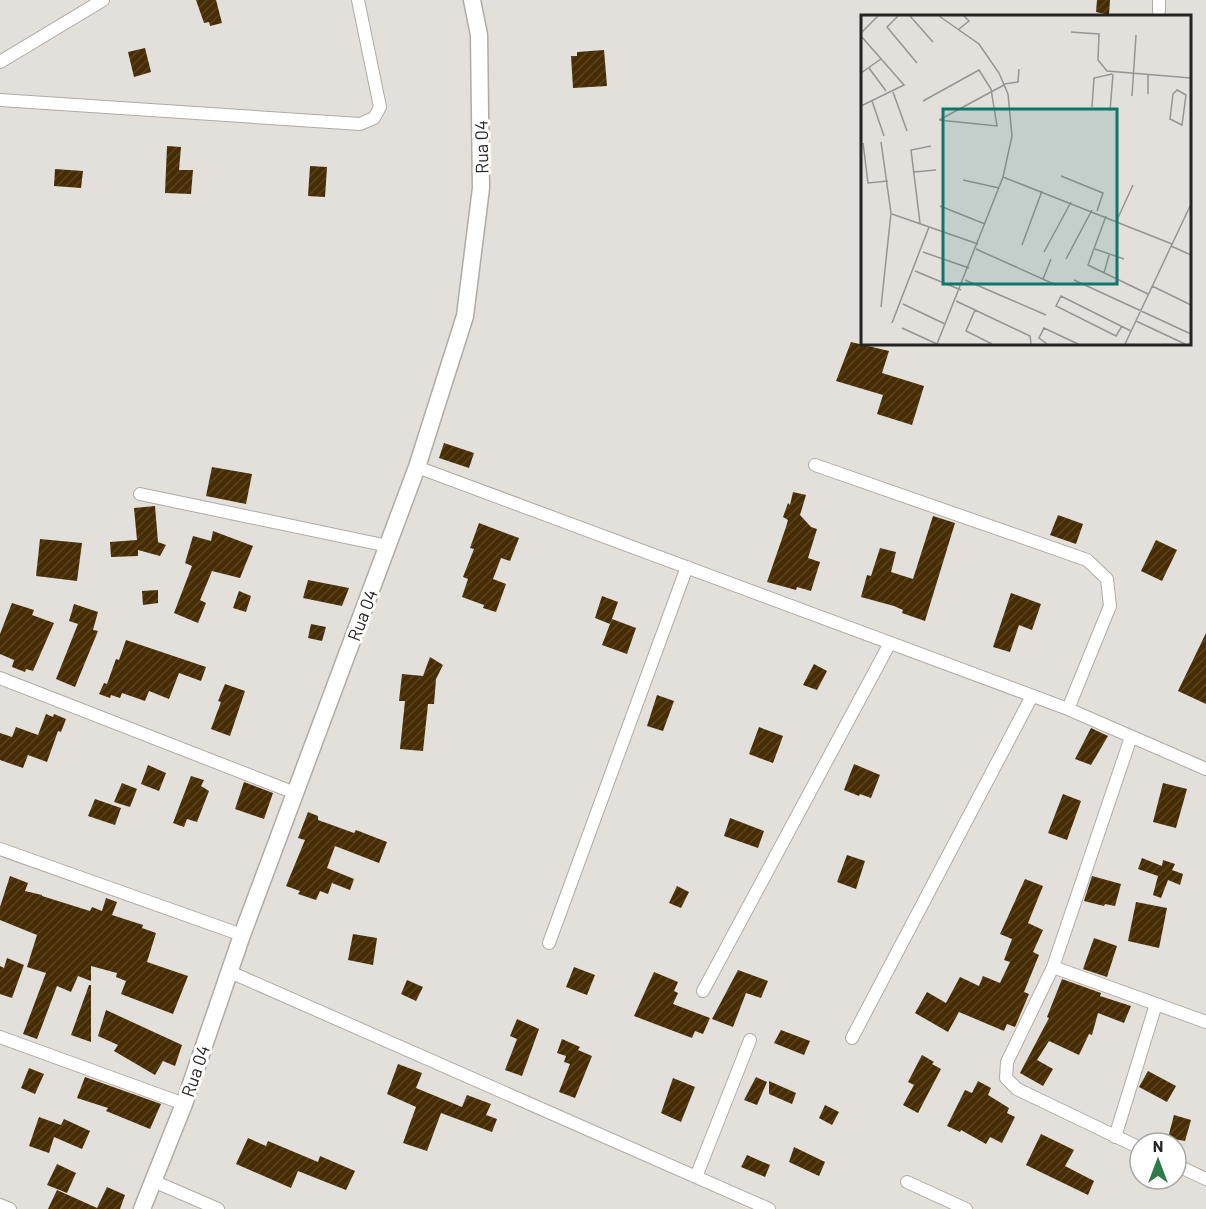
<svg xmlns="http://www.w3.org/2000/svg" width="1206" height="1209" viewBox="0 0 1206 1209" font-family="Barlow,sans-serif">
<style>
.building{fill:url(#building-hatch)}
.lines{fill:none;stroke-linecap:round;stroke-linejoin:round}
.minor-casing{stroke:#afaba7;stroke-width:14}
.tertiary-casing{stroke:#afaba7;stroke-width:19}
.minor{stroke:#fff;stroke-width:12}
.tertiary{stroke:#fff;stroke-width:16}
.labels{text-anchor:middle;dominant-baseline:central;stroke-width:6;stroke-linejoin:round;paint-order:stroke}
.street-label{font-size:18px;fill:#252422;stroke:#fff}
.inset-road{fill:none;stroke:#979491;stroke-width:1.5}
.view{fill:#0f766e;fill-opacity:0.15;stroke:#0f766e;stroke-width:3}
.inset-edge{fill:none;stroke:#252422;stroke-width:3}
</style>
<defs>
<pattern id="building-hatch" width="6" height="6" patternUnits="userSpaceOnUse" patternTransform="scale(1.5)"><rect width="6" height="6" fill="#472d04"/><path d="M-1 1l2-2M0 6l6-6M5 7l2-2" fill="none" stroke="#594320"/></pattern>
</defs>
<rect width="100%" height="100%" fill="#e3dfdb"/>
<path class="building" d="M196 0H216L222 23 210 26 209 22 204 23Z
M1097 0H1110L1109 15 1096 12Z
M145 48 151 72 134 77 128 52Z
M604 50 607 86 573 88 571 56H577V52Z
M167 146 181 147 179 170H193L191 194 165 193Z
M310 166 327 167 325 197 308 196Z
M55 169 83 171 81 188 54 186Z
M851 342 889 351 882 373 924 386 912 425 877 414 883 395 836 381Z
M444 443 474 453 469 468 439 458Z
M212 467 252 474 246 504 206 496Z
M793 492 806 495 800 515 811 527 817 529 808 558 820 562 811 591 797 587 796 590 767 582 786 527 788 520 783 517 788 503 790 505Z
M155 506 158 542 166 545 160 556 138 550V556L111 557 110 542 137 540 134 508Z
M1058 515 1083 524 1076 544 1050 535Z
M933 516 955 523 925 621 902 613 903 610 894 606 861 597 867 575 871 576 880 548 896 552 891 572 913 579Z
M479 523 519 538 510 561 501 558 493 579 506 584 496 612 483 608 484 605 462 597 468 579 463 577 474 549 470 548Z
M213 531 253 546 240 578 212 571 200 600 206 603 198 623 174 613 192 566 185 563 193 536 211 541Z
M40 539 82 543 77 581 36 576Z
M1156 540 1177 550 1162 581 1141 571Z
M308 580 349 588 342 606 303 598Z
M158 590V603L143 605 142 591Z
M239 591 251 596 246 612 233 608Z
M1011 593 1041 604 1032 630 1019 625 1010 652 993 647Z
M602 596 618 602 610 624 595 618Z
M12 603 34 610 32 615 54 623 33 671 26 669 25 672 12 667 14 660 0 654V634Z
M74 604 98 612 93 630 98 631 75 687 56 679 78 624 69 621Z
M612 619 636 628 627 654 602 645Z
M311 624 326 627 322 641 308 638Z
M1206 633V704L1178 691Z
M126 640 206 667 201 681 179 673 169 699 149 691 145 701 122 693 120 698 111 695 110 698 99 694 104 683 107 684 116 659 119 660Z
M430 657 443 665 436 679 434 704H428L423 751 400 749 405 701H399L402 674 423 676Z
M814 664 827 671 817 690 803 685Z
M225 684 245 691 230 736 211 729 221 702 218 701Z
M657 695 674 701 663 731 647 726Z
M46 714 53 717 54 714 66 719 61 732 58 731 47 762 28 755 23 768 0 760V733L12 737 16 727 38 735Z
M759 727 783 736 773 763 749 754Z
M1091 728 1108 736 1091 765 1075 759Z
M854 764 880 775 871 798 860 794 859 796 844 790Z
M148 765 166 773 159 791 141 784Z
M191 776 204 780 201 786 209 791 197 822 187 819 184 827 173 823Z
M244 782 273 793 264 819 235 809Z
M122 783 137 789 130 807 114 802Z
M1163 783 1187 789 1176 828 1153 822Z
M1063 794 1081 801 1067 840 1048 833Z
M95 799 121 808 115 825 88 816Z
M308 812 318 816V820L354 833 356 830 387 842 379 863 335 846 327 868 354 879 350 890 332 883 328 894 320 891 316 900 298 894 300 891 286 886 305 840 298 838Z
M730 818 764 831 758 848 724 836Z
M847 855 865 861 856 889 837 882Z
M1142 858 1162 866 1163 860 1175 864 1172 870 1183 874 1180 885 1168 880 1161 898 1153 895 1158 876 1138 869Z
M10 876 28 883 25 891 42 895V896L90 911 92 907 102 911 106 898 117 902 112 915 143 925 142 928 156 933 147 962 188 976 173 1014 121 994 126 981 116 977 117 973 91 966V981L78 976 71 992 57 986 37 1039 23 1034 46 973 27 967 37 935 0 920V907Z
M1092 876 1121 884 1115 906 1105 904 1104 906 1084 901Z
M1025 879 1043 886 1028 923 1043 930 1033 952 1039 955 1024 992 1029 994 1015 1027 1007 1024 1004 1031 959 1012 948 1032 915 1013 927 992 946 1003 960 977 979 986 983 976 1000 983 1010 962 1004 960 1012 939 1000 934Z
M677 886 689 892 681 908 669 903Z
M1136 902 1167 908 1159 948 1128 941Z
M353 934 377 938 373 965 348 960Z
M1094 938 1117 946 1107 977 1083 969Z
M7 958 24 965 12 998 0 994V966L4 968Z
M574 967 595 975 587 995 566 987Z
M738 970 768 981 761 998 746 993 733 1027 712 1019Z
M654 972 678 982 674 991 678 993 673 1004 710 1018 703 1034 695 1031 692 1038 634 1016Z
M1062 979 1101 993 1100 996 1131 1006 1124 1023 1098 1013 1092 1035 1089 1034 1079 1055 1049 1041 1037 1060 1053 1069 1043 1086 1020 1073 1049 1018 1047 1017Z
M407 980 423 987 416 1001 401 994Z
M89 985H91V1042L71 1035Z
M106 1010 182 1045 175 1066 163 1061 155 1075 114 1051 118 1045 98 1036Z
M517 1019 539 1029 522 1076 505 1070 517 1039 510 1036Z
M781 1030 810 1041 804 1055 774 1043Z
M562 1039 580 1047 578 1050 592 1056 575 1098 559 1092 570 1064 564 1062 566 1056 557 1053Z
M922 1055 934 1062 932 1064 941 1069 918 1113 903 1105 914 1085 908 1082Z
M398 1064 422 1073 416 1088 462 1107 467 1095 491 1104 486 1115 497 1119 492 1132 441 1113 427 1151 403 1143 416 1107 387 1094Z
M29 1068 44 1074 35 1094 21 1088Z
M1148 1071 1176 1086 1167 1102 1139 1087Z
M85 1077 161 1104 150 1129 106 1111 108 1108 77 1098Z
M756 1077 767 1082 757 1105 744 1100Z
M673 1078 695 1087 681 1122 661 1113Z
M769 1081 796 1093 792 1104 769 1094Z
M978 1081 991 1088 988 1095 1009 1108 1007 1113 1015 1117 1002 1143 990 1137 986 1144 961 1130 960 1132 947 1126 965 1090 972 1093Z
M825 1105 839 1112 832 1125 819 1118Z
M1174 1115 1191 1120 1185 1141 1168 1138Z
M39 1117 61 1125 64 1119 90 1131 82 1149 54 1137 49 1153 29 1146Z
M1041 1134 1074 1150 1065 1166 1094 1181 1088 1195 1026 1165Z
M248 1138 266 1146 268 1141 318 1162 320 1156 355 1171 346 1190 298 1171 291 1188 236 1164Z
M794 1147 825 1162 819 1176 789 1162Z
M747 1155 770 1165 765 1177 741 1167Z
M57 1164 76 1173 67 1193 47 1185Z
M107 1187 125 1195 120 1209H48L57 1190 97 1208Z"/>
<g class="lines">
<defs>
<path id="minor" d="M1159 11V0
M0 62 103 0
M0 100 360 124 374 118 380 107 358 0
M815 465 1087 560 1107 579 1110 606 1068 709
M417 467 1068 709 1206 769
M140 494 388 546
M0 678 295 793
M1131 737 1053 967 1007 1062 1006 1078 1017 1089 1140 1148
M0 849 242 935
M549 943 687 567
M1053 967 1206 1022
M230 972 769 1209
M703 991 890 643
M0 1037 184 1104
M852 1038 1032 696
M1115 1137 1156 1004
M1176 1165 1206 1179
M696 1177 750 1040
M153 1181 218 1209
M907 1182 966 1209
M0 1205 10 1209"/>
<path id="tertiary" d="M142 1209 184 1104 242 935 417 467 465 316 481 188 479 35 472 0"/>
</defs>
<use href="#minor" class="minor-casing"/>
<use href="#tertiary" class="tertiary-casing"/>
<use href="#minor" class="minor"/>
<use href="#tertiary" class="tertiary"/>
</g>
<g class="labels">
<g class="street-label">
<text transform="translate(481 147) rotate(-91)">Rua 04</text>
<text transform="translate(362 615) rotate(-69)">Rua 04</text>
<text transform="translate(195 1071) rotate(-71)">Rua 04</text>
</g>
</g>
<g transform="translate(861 15)">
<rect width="330" height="330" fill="#e3dfdb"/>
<path class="inset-road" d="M37 1 26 12 56 48M49 1 72 27M98 14 108 6 103 1M210 17 238 19 237 45 246 56 330 63M0 18 17 1M0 21 43 70 0 91M8 53 25 76M0 58 20 44M287 59V79M143 69 157 67 158 54M316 75 325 80 321 110 309 104 312 79ZM32 77 46 116M271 81 275 20M11 86 23 121M62 86 118 55 130 74 136 111 78 105M231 92 233 63 251 59M249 96 252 59M78 105 143 70M2 128 7 168 27 166M53 157 75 155M200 161 242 178 236 196M142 162 311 229M102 165 138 173M79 191 124 209M31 199 117 229M245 201 227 250 287 279M256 205 272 170M59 208 50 135 70 131M161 230 181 176M310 231 330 240M115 234 195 270M234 234 263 244M62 237 108 253M183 237 210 187M205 244 231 195M54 256 100 275M243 258 248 240M182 264 190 244M104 265 185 300M213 265 330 319M291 271 330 290M95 286 169 321 170 329M42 289 84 309M20 292 30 198 20 127M114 295 105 316 131 329M275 306 324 329M31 308 68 212M261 311 255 321 195 291 200 281 270 316M41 313 76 329M76 329 142 162 151 121 147 79 138 58 118 29 78 1M186 329 178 323 183 313 217 329M264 329 330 189"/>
<path class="view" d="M82 94H256V269H82Z"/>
<rect width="330" height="330" class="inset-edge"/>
</g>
<g transform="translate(1158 1161)"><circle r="28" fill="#ffffff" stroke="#a8a7a7" stroke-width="1.5"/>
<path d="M0-4.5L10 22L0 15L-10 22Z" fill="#2f7a49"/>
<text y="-9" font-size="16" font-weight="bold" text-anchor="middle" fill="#252422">N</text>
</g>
</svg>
